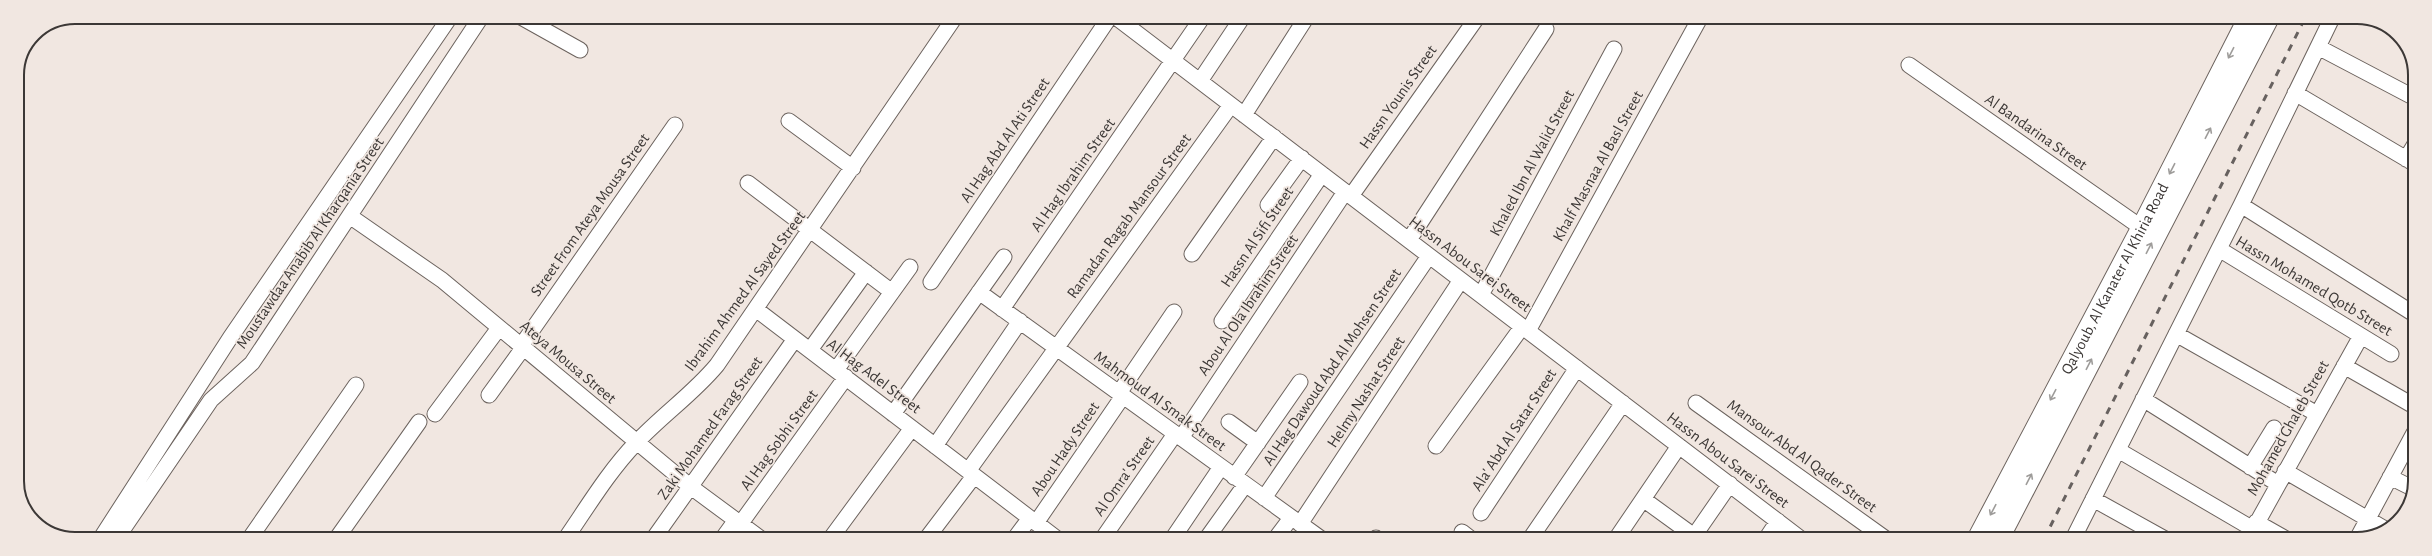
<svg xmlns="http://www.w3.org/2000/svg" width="2432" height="556" viewBox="0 0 2432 556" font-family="'Alegreya Sans',sans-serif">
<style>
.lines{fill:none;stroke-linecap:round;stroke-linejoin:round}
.street-casing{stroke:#6c635e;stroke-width:17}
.secondary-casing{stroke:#6c635e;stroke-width:23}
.street{stroke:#fff;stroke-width:15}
.secondary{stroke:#fff;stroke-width:21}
.rail{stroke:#67615f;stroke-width:3;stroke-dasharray:7 7;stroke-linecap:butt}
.oneway{stroke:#9e9c9a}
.labels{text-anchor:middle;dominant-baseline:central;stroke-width:3.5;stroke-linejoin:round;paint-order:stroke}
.street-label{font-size:16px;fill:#3c3836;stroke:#f1e7e1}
.rim{fill:none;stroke:#3c3836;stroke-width:2}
</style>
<rect width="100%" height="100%" fill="#f1e7e1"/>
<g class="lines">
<defs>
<path id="street" d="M521 17 580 50
M1117 18 1801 539
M2318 47 2415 98
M1909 65 2142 228
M1200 81 1242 18
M2295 93 2415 164
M1244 115 1306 18
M789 121 853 168
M2406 159 2415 144
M748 183 892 292
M1351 196 1476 19
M1268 205 1302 158
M2241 205 2414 314
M351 217 442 280 691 487 760 538
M1409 240 1546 29
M2219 249 2391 354
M1192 254 1274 137
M931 282 1109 18
M979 292 1320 538
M1481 295 1614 49
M1002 309 1202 18
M757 310 1056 538
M1222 321 1322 174
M1528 331 1700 18
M2176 334 2317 414
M521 346 675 125
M810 350 866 272
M2344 366 2414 406
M836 370 910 267
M1119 393 1174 312
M489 395 523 348
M2143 399 2278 484
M1696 403 1886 539
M435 414 499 328
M893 414 1004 257
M1229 422 1258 443
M1181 438 1345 192
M935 446 1020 321
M1436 446 1522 327
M2118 450 2253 529
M2250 467 2274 428
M968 471 1231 105
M2285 471 2385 529
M1234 477 1300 382
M2390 477 2414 489
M1264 498 1429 256
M1643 499 1694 536
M2093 499 2165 539
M1481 513 1577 368
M2256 522 2286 539
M741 523 846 377
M1036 523 1123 396
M1300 524 1461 280
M1462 532 1471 539
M101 538 230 338 450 17
M117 538 211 400 252 363 481 17
M250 538 356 385
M337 538 419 422
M566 538C588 506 609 471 636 443 662 415 693 394 717 365L955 17
M654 538 795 339
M723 538 736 520
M831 538 912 428
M927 538 974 476
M1015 538 1030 518
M1103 538 1175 434
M1173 538 1221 467
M1207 538 1245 485
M1276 538 1291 518
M1376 538 1377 539
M1530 539 1623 403
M1616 539 1679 446
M1692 539 1730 484
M1766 539 1778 521
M2073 539 2241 205 2332 18
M2248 539 2361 336
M2357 539 2414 433"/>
<g id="secondary">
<path id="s1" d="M1978 539 2142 228 2249 18"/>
<path d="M1998 539 2268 18"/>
</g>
</defs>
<use href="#street" class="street-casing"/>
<use href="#secondary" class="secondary-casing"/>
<use href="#street" class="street"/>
<use href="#secondary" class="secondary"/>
<path class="rail" d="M2044 539 2305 18"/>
</g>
<defs><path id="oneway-shaft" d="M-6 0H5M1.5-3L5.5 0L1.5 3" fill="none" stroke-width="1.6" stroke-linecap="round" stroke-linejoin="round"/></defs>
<g class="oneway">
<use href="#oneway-shaft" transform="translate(2231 53) rotate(117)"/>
<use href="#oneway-shaft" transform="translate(2208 133) rotate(-63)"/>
<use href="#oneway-shaft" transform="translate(2172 169) rotate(117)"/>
<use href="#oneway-shaft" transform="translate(2149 248) rotate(-63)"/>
<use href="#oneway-shaft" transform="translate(2089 364) rotate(-63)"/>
<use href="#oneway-shaft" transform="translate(2053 395) rotate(118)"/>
<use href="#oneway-shaft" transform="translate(2029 479) rotate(-63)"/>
<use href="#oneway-shaft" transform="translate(1993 510) rotate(118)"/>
</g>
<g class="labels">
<g class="street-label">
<text transform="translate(1398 97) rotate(-55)">Hassn Younis Street</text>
<text transform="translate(2036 132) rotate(35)">Al Bandarina Street</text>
<text transform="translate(1005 140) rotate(-56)">Al Hag Abd Al Ati Street</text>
<text transform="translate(1532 163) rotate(-62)">Khaled Ibn Al Walid Street</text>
<text transform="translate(1598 166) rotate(-61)">Khalf Masnaa Al Basl Street</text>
<text transform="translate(1073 175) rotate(-55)">Al Hag Ibrahim Street</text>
<text transform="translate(590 215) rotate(-55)">Street From Ateya Mousa Street</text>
<text transform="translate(1129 216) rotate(-54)">Ramadan Ragab Mansour Street</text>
<text transform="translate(1257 237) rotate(-56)">Hassn Al Sifi Street</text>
<text transform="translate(310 243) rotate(-56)">Moustawdaa Anabib Al Kharqania Street</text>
<text transform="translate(1470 264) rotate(37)">Hassn Abou Sarei Street</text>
<text stroke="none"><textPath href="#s1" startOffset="294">Qalyoub, Al Kanater Al Khiria Road</textPath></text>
<text transform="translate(2314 286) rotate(31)">Hassn Mohamed Qotb Street</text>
<text transform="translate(745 291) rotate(-54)">Ibrahim Ahmed Al Sayed Street</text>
<text transform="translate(1248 305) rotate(-56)">Abou Al Ola Ibrahim Street</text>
<text transform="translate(568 362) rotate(40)">Ateya Mousa Street</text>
<text transform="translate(1332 367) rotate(-56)">Al Hag Dawoud Abd Al Mohsen Street</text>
<text transform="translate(874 376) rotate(37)">Al Hag Adel Street</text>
<text transform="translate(1366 392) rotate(-57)">Helmy Nashat Street</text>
<text transform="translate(1160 401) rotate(36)">Mahmoud Al Smak Street</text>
<text transform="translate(710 428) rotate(-55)">Zaki Mohamed Farag Street</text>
<text transform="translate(2288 428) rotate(-61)">Mohamed Ghaleb Street</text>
<text transform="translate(1514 430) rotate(-57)">Ala' Abd Al Satar Street</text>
<text transform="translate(779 440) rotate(-54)">Al Hag Sobhi Street</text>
<text transform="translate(1065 449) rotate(-56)">Abou Hady Street</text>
<text transform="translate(1802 456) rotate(36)">Mansour Abd Al Qader Street</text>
<text transform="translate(1728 460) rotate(37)">Hassn Abou Sarei Street</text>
<text transform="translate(1124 476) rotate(-55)">Al Omra' Street</text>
</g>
</g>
<path d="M0 0H2432V556H0ZM75 24H2357A51 51 0 0 1 2408 75V481A51 51 0 0 1 2357 532H75A51 51 0 0 1 24 481V75A51 51 0 0 1 75 24Z" fill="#f1e7e1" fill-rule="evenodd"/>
<path class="rim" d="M75 24H2357A51 51 0 0 1 2408 75V481A51 51 0 0 1 2357 532H75A51 51 0 0 1 24 481V75A51 51 0 0 1 75 24Z"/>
</svg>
